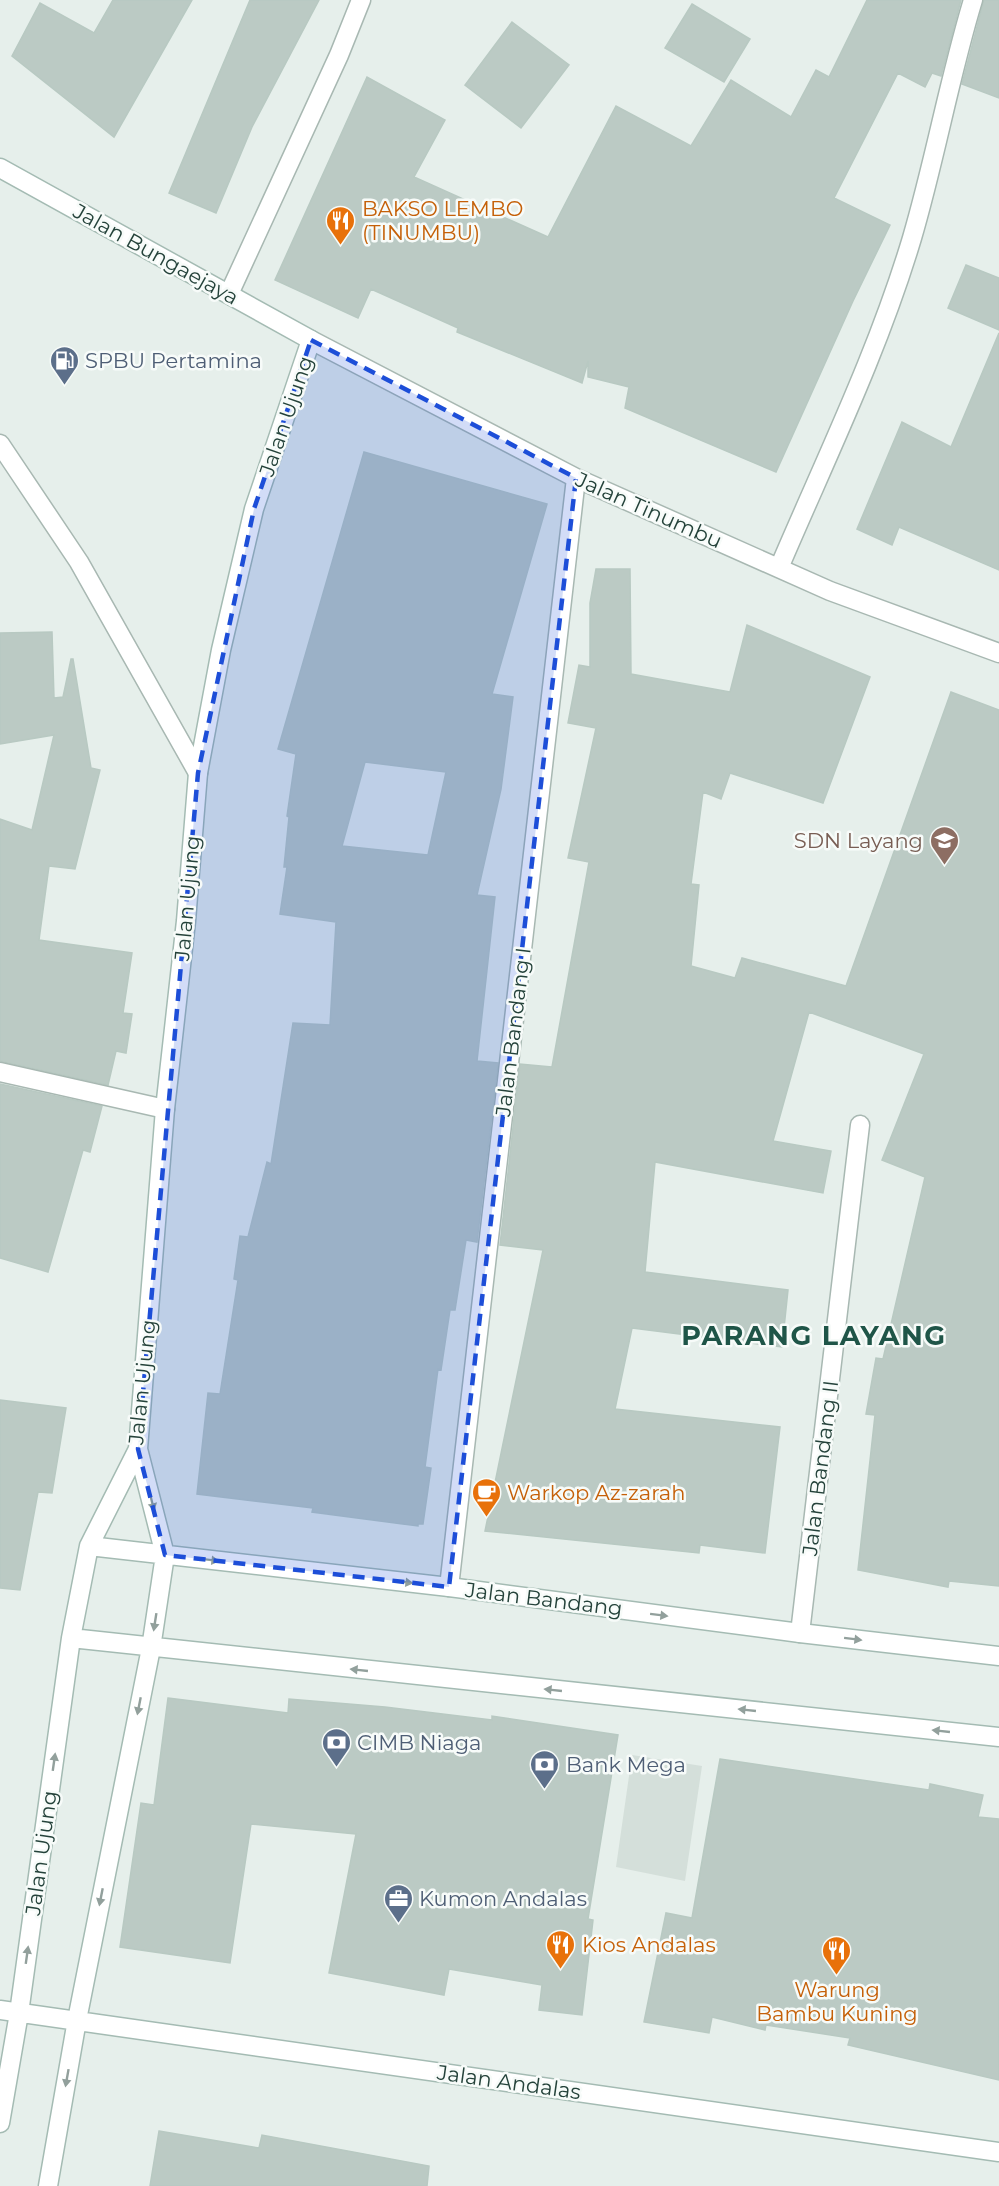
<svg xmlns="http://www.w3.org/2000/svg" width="999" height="2186" viewBox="0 0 999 2186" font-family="Montserrat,sans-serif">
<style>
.built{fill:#d4dfda}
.building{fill:#bbcac4;stroke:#b8c9c2;stroke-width:1.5;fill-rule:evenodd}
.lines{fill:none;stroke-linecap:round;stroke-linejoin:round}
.street-casing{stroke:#a8b8b2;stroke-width:21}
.secondary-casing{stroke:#a4bbb3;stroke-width:21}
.street{stroke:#fff;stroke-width:18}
.secondary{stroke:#fff;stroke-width:18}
.oneway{fill:#92a09c}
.marked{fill:#1d4ed8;fill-opacity:0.2;stroke:#1d4ed8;stroke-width:4.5;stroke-dasharray:12 8;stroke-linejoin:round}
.labels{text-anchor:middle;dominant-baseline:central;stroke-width:5;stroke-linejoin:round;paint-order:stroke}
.food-label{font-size:21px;fill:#c56008;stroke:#f7fbf9;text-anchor:start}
.street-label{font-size:21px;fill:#24423a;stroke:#f7fbf9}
.service-label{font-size:21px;fill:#4e5e75;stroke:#f7fbf9;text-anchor:start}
.education-label{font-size:21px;fill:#785e54;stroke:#f7fbf9;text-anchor:end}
.district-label{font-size:27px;font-weight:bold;letter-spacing:1.5px;fill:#1f5548;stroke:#f7fbf9}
</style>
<rect width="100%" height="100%" fill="#e6efeb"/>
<path class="built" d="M632 1755 702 1766 685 1881 616 1867Z"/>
<path class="building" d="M113 0H192L114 137 12 56 40 3 94 33Z
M250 0H319L252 127 216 213 169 193Z
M867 0H961L941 76 932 73 925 87 898 73 834 198 890 225 853 301 776 472 625 408 629 387 588 377V361L582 383 457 332 458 328 371 289 358 318 275 280 367 77 445 120 414 177 548 237 616 106 691 146 731 80 791 117 816 70 829 77Z
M984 0H999V98L962 84Z
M692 4 750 39 724 82 665 48Z
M512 22 569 65 521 128 465 85Z
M966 265 999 278V330L948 308Z
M999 333V570L899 527 892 545 857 529 902 422 951 447Z
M364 452 547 504 492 694 513 697 501 789 477 895 495 897 477 1061 498 1063 477 1242 466 1240 455 1310H450L441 1370 438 1369 425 1467 431 1468 423 1524H418V1526L312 1512 313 1508 197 1494 208 1393 220 1394 238 1280 234 1279 240 1236 248 1237 267 1162 271 1164 293 1023 330 1025 336 922 280 914 287 867H284L289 817 287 816 296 754 278 749ZM365 762 446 772 428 855 342 846Z
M596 569H630L631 674 730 692 747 625 870 677 823 803 730 773 721 799 703 792 691 884 699 885 691 966 735 978 742 958 846 986 951 692 999 710V1586L949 1581 948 1587 858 1570 875 1415 866 1414 876 1358 883 1359 925 1177 882 1160 924 1054 809 1012 773 1141 831 1151 823 1193 655 1162 645 1272 788 1290 782 1347 632 1328 615 1409 780 1427 765 1553 700 1545 699 1553 485 1531 543 1250 500 1245 520 1064 552 1067 589 862 568 858 596 728 568 723 579 665 590 667V603Z
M52 632 54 698 63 697 71 659H73L91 768 100 770 75 869 49 866 39 940 132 953 123 1013 132 1014 126 1053 116 1051 108 1085 0 1061V819L32 830 54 735 0 744V633Z
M0 1084 102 1106 90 1152 83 1150 48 1272 0 1258Z
M0 1400 66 1408 52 1493 38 1492 20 1590 0 1588Z
M168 1698 288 1713 289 1699 385 1707 492 1720V1716L618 1735 588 1919 593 1920 582 2015 539 2010 542 1985 449 1969 444 1995 329 1973 356 1834 251 1824 230 1963 120 1947 141 1803 154 1805Z
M720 1759 929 1790 930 1784 983 1795 978 1817 999 1819V2080L848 2045 850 2038 766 2025 765 2030 712 2017 709 2033 644 2022 666 1913 692 1918Z
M159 2131 259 2148 262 2135 429 2166 427 2186H150Z"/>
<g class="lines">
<defs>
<path id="street" d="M229 294 339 55 361 0
M311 340 576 478 830 591 999 653
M0 444 79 562 198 773
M779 568C825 460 878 352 912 238 935 160 949 79 973 0
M0 1072 165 1109
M449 1587 576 478
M800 1633 860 1125"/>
<path id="secondary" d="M0 168 311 340 254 509 221 650 198 773 186 921 165 1109 138 1449 89 1546 71 1638 19 2013 0 2123
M89 1546 449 1587 800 1633 999 1656
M71 1638 999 1737
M0 2010 999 2152
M48 2186 77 2020 151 1648 165 1555 138 1449"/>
</defs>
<use href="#street" class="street-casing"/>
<use href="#secondary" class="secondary-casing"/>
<use href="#street" class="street"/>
<use href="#secondary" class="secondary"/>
</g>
<defs><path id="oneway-solid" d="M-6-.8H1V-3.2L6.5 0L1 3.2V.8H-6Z" transform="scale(1.5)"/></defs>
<g class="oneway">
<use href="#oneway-solid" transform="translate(152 1502) rotate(76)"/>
<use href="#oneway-solid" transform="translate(210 1560) rotate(7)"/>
<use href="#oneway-solid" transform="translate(404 1582) rotate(7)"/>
<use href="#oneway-solid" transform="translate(659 1615) rotate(7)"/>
<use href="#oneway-solid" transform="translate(155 1622) rotate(99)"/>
<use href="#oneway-solid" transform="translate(853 1639) rotate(7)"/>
<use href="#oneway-solid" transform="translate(359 1670) rotate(-174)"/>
<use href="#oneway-solid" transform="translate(553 1690) rotate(-174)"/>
<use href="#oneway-solid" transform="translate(139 1706) rotate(101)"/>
<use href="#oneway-solid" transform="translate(747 1710) rotate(-174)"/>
<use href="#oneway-solid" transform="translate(941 1731) rotate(-174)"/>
<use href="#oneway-solid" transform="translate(54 1762) rotate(-82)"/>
<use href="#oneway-solid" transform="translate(101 1897) rotate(101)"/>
<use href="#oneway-solid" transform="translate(27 1955) rotate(-82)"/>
<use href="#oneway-solid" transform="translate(67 2078) rotate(100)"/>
</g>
<path class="marked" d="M311 340 576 478 449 1587 165 1555 138 1449 198 773 254 509Z"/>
<defs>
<symbol id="restaurant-pin" viewBox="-11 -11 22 30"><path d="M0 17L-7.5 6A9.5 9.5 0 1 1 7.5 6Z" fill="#e8710a" stroke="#f7fbf9"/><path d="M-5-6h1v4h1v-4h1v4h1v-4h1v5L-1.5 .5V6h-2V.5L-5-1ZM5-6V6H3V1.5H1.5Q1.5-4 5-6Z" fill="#fff"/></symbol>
<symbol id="fuel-pin" viewBox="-11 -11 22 30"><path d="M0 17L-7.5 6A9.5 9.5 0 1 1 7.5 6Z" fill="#5c6f8a" stroke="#f7fbf9"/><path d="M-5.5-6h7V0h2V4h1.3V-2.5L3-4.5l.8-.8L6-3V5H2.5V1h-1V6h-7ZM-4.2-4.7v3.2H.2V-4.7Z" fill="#fff"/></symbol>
<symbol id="school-pin" viewBox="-11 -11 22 30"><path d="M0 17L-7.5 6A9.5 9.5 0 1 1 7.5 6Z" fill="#8d6e63" stroke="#f7fbf9"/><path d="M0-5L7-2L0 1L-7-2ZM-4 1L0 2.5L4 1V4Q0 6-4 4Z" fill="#fff"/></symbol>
<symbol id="cafe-pin" viewBox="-11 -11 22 30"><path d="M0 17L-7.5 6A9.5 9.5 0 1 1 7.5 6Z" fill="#e8710a" stroke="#f7fbf9"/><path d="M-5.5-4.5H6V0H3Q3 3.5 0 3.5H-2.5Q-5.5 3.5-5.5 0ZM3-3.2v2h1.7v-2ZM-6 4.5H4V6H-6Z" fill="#fff"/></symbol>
<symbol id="bank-pin" viewBox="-11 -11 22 30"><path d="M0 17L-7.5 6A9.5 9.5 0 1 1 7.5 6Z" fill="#5c6f8a" stroke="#f7fbf9"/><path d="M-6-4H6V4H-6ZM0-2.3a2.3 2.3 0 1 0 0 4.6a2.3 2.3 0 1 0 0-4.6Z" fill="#fff"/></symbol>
<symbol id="office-pin" viewBox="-11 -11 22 30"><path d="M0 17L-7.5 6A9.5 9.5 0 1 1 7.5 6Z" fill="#5c6f8a" stroke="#f7fbf9"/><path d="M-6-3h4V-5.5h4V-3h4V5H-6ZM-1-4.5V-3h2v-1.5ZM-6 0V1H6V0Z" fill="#fff"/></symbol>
</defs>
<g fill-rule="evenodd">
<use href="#restaurant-pin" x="324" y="204" width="33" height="45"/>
<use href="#fuel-pin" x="48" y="344" width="33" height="45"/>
<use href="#school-pin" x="928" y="824" width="33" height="45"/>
<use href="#cafe-pin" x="470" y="1476" width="33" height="45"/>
<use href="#bank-pin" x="320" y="1726" width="33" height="45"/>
<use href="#bank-pin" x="528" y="1748" width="33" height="45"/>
<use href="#office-pin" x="382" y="1882" width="33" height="45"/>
<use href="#restaurant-pin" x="544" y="1928" width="33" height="45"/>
<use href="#restaurant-pin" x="820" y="1934" width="33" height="45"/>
</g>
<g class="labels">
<g class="food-label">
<text x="362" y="208">BAKSO LEMBO<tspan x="362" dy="24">(TINUMBU)</tspan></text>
<text x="507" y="1492">Warkop Az-zarah</text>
<text x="582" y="1944">Kios Andalas</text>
<text x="837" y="1989" text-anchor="middle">Warung<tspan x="837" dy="24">Bambu Kuning</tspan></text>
</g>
<g class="street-label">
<text transform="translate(156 254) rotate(29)">Jalan Bungaejaya</text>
<text transform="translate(286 416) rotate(-71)">Jalan Ujung</text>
<text transform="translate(649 510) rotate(24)">Jalan Tinumbu</text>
<text transform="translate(187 898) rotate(-85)">Jalan Ujung</text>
<text transform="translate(513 1032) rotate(-83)">Jalan Bandang I</text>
<text transform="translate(142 1382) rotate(-84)">Jalan Ujung</text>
<text transform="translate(820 1468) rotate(-83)">Jalan Bandang II</text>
<text transform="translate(544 1599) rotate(7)">Jalan Bandang</text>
<text transform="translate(41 1853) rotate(-82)">Jalan Ujung</text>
<text transform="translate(509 2082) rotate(8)">Jalan Andalas</text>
</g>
<g class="service-label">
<text x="85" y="360">SPBU Pertamina</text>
<text x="357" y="1742">CIMB Niaga</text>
<text x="566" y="1764">Bank Mega</text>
<text x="419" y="1898">Kumon Andalas</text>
</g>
<g class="education-label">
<text x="923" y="840">SDN Layang</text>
</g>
<g class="district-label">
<text x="814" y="1335">PARANG LAYANG</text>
</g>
</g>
</svg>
